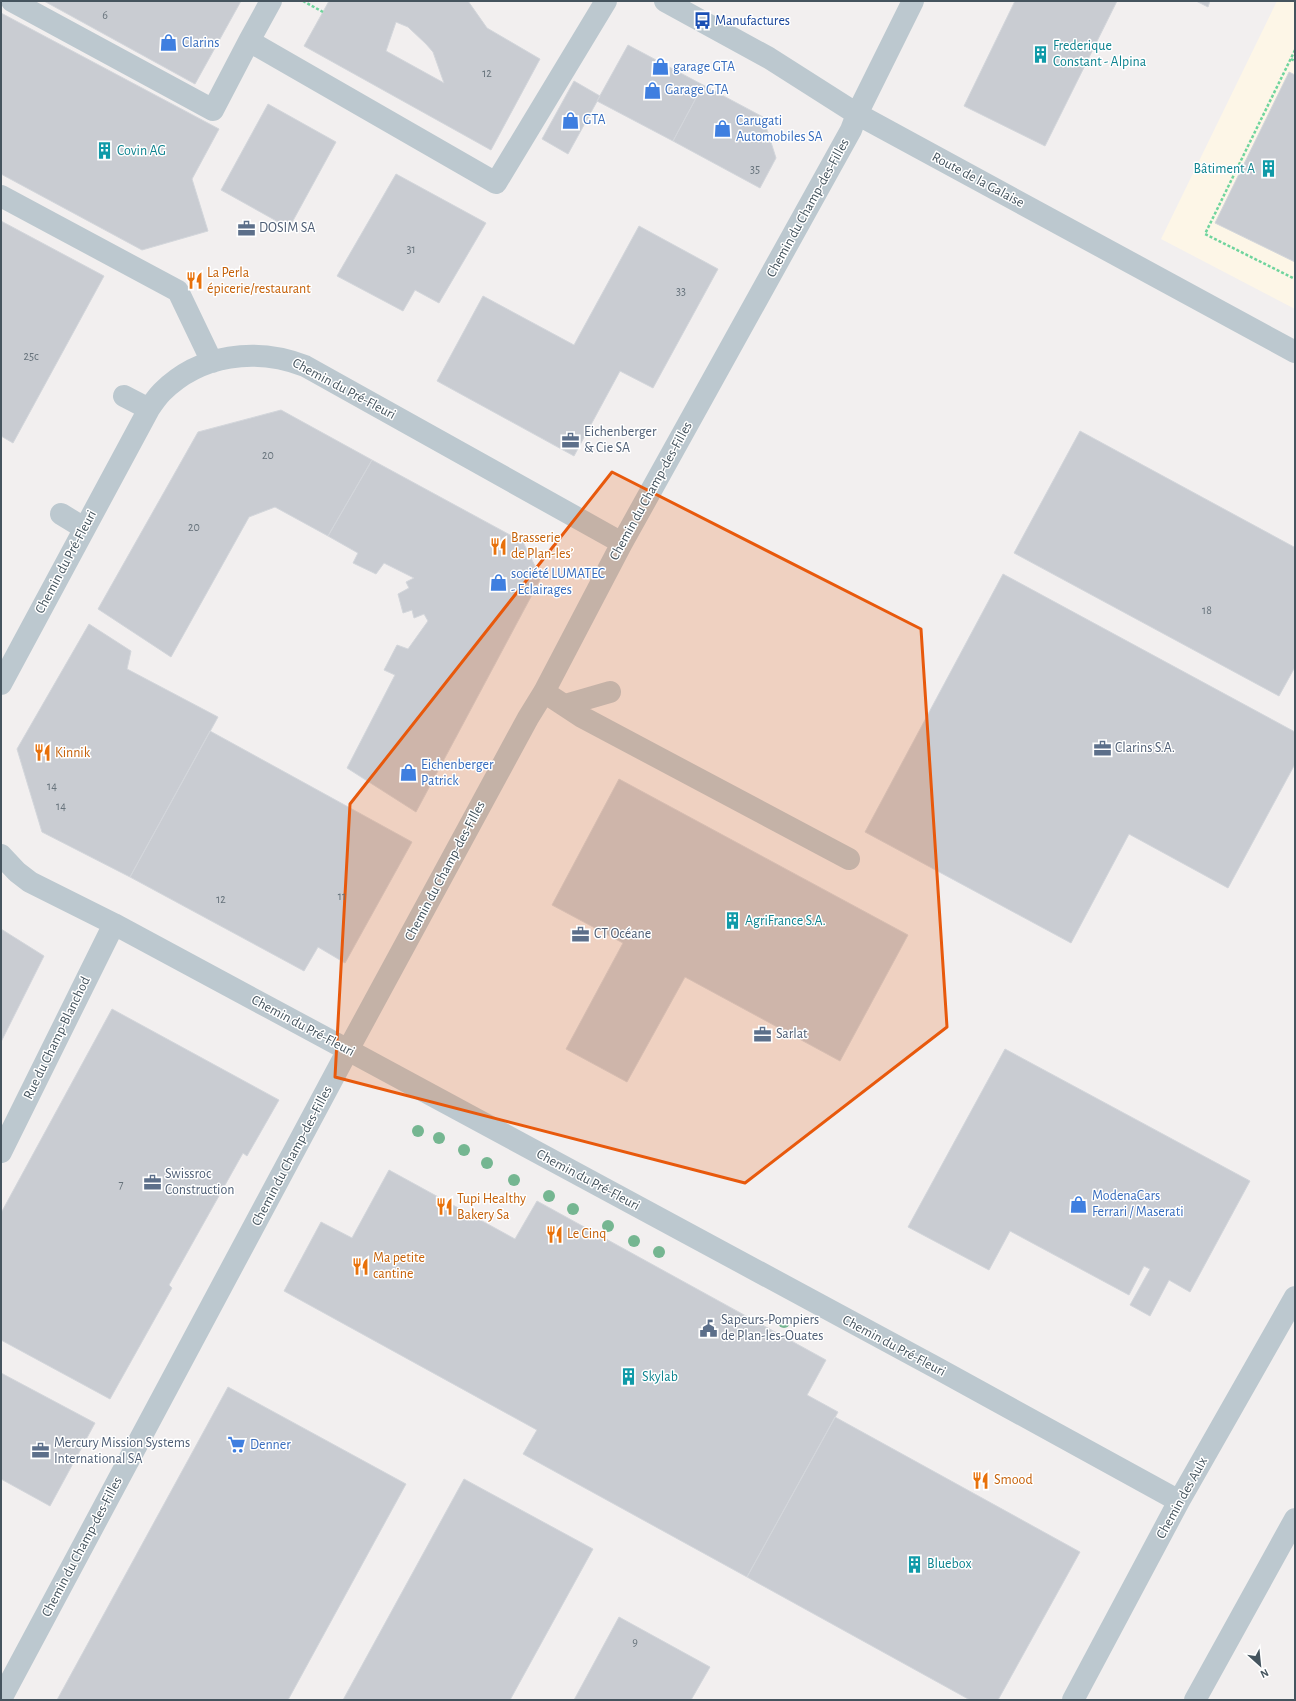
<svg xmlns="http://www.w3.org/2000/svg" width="1296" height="1701" viewBox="0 0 1296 1701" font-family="'Alegreya Sans',sans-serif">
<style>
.commercial{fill:#fdf6e7}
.building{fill:#c9ccd2;stroke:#d3d6db;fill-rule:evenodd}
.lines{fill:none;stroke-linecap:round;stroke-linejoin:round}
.path{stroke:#6fd49d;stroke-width:2.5;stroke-dasharray:3 2;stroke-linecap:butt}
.minor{stroke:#bcc8cf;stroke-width:22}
.tree{fill:#75b691}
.marked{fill:#e8590c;fill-opacity:0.2;stroke:#e8590c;stroke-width:3;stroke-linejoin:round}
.labels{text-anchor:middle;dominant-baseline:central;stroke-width:3;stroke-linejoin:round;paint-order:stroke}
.number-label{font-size:12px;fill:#66727b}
.transit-label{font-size:14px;fill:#164399;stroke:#fff;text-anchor:start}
.shop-label{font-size:14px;fill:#366cbe;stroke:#fff;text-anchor:start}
.culture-label{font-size:14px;fill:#0d838f;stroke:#fff;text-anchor:start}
.street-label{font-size:14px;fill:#45545e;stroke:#fff}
.service-label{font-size:14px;fill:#4e5e75;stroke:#fff;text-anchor:start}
.food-label{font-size:14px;fill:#c56008;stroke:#fff;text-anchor:start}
</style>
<rect width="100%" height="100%" fill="#f2efef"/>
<path class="commercial" d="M1277 1H1295V309L1161 239Z"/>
<path class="building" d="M44 1H241L195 84Z
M329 1H468L487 28 540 59 491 150 304 46ZM396 22 408 27 426 44 433 52 444 83 386 51Z
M1015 1H1117L1045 146 964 106Z
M1196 1H1210L1208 7Z
M1 13 219 129 192 179 208 231 142 250 1 174Z
M628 45 703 85 673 141 597 101Z
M1289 72 1295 75V262L1215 223Z
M574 81 600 96 568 154 542 139Z
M703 85 763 117 776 158 760 188 673 141Z
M268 104 336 142 289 228 221 190Z
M396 174 486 223 439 303 415 290 403 311 337 276Z
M1 221 104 276 13 443 1 436Z
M639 226 718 269 653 388 620 371 574 456 437 381 483 296 574 345Z
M281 410 372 460 328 536 275 507 249 517 171 657 98 609 198 432Z
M1080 431 1294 547 1295 544V667L1279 696 1014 553Z
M372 460 523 542 541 578 416 812 347 768 395 675 384 670 397 645 408 649 428 621 424 614 414 618 412 610 403 613 398 594 409 588 406 582 414 578 384 563 376 574 353 563 358 553 328 536Z
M1003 574 1295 732V764L1228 888 1129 834 1071 943 865 832Z
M89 624 131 651 127 669 218 717 130 877 42 832 17 749Z
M210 731 412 842 345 963 318 947 304 971 130 877Z
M619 779 908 935 840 1061 685 977 627 1082 566 1049 623 943 552 905Z
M1 929 44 956 1 1042Z
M112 1009 279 1100 247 1156 243 1153 169 1285 172 1288 110 1399 1 1340V1213Z
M1005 1049 1250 1181 1190 1292 1169 1280 1150 1316 1130 1305 1150 1269 1144 1266 1129 1295 1010 1231 989 1270 908 1227Z
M389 1170 515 1239 537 1201 826 1360 807 1395 838 1412 747 1577 523 1454 537 1430 284 1291 321 1222 352 1238Z
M1 1373 95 1423 50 1506 1 1479Z
M228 1387 406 1484 288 1700H57Z
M835 1417 1080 1552 998 1700H970L747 1577Z
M464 1479 593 1549 510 1700H343Z
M619 1617 710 1667 691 1700H574Z"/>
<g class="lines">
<path class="path" d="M303 1 323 12
M1295 50 1205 234 1295 279
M1291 59 1295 61"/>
<path class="minor" d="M12 1 213 110 249 41
M271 1 249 41 496 183 606 1
M665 1 769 58 857 114 1295 352
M1 196 178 291 212 362
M124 396 149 409
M61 514 84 528
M1 684 149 409C153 403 157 397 162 392 200 354 256 347 305 366L622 543
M544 692 582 717 849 859
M565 705 610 692
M1 855 17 872 30 882 114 924 348 1050 935 1367 1179 1501
M1 1152 114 924
M1 1699 348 1050 528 718 544 692 622 543 851 130 857 114 913 1
M1073 1700 1179 1501 1295 1297
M1195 1700 1295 1519"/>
</g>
<g class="tree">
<circle cx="418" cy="1131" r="6"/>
<circle cx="439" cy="1138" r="6"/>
<circle cx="464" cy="1150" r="6"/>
<circle cx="487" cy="1163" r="6"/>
<circle cx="514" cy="1180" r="6"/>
<circle cx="549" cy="1196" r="6"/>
<circle cx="573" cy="1209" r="6"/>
<circle cx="608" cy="1226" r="6"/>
<circle cx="634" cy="1241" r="6"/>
<circle cx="659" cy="1252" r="6"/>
<circle cx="784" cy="1322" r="6"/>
</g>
<path class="marked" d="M612 472 921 629 947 1027 745 1183 335 1077 350 804Z"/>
<defs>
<symbol id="bus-bare" viewBox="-9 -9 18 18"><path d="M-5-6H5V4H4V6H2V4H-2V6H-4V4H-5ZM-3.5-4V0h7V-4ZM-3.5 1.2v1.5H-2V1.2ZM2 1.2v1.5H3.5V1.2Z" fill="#1a4fb4" stroke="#fff" stroke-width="2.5" paint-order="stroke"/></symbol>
<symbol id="shop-bare" viewBox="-9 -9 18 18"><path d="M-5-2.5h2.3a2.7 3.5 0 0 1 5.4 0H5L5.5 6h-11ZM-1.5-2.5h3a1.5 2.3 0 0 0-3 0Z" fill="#3f7fe0" stroke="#fff" stroke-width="2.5" paint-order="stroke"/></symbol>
<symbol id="building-bare" viewBox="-9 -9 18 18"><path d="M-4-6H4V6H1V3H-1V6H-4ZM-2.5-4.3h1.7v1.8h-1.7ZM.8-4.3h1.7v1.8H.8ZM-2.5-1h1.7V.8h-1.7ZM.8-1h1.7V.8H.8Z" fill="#0f9aa8" stroke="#fff" stroke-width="2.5" paint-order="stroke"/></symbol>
<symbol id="office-bare" viewBox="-9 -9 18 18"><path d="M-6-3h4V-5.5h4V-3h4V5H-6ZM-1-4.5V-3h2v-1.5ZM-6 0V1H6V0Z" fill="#5c6f8a" stroke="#fff" stroke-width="2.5" paint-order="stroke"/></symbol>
<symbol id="restaurant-bare" viewBox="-9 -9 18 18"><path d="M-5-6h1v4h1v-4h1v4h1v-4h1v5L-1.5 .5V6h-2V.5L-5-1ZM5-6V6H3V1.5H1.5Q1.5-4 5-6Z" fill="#e8710a" stroke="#fff" stroke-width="2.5" paint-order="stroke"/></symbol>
<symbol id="civic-bare" viewBox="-9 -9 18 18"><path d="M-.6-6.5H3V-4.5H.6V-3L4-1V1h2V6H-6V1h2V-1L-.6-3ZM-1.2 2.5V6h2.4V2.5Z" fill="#5c6f8a" stroke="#fff" stroke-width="2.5" paint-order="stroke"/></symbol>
<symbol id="supermarket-bare" viewBox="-9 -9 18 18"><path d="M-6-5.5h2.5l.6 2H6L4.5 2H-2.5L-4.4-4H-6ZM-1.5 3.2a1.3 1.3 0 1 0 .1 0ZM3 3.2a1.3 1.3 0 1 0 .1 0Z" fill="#3f7fe0" stroke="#fff" stroke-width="2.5" paint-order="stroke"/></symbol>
</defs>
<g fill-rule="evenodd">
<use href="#bus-bare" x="690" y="8" width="25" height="25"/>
<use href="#shop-bare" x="156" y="30" width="25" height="25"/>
<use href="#building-bare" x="1028" y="42" width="25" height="25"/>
<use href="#shop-bare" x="648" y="54" width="25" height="25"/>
<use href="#shop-bare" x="640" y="78" width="25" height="25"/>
<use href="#shop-bare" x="558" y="108" width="25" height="25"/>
<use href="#shop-bare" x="710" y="116" width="25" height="25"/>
<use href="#building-bare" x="92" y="138" width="25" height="25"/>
<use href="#building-bare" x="1256" y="156" width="25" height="25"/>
<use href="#office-bare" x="234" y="216" width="25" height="25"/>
<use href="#restaurant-bare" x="182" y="268" width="25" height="25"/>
<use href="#office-bare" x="558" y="428" width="25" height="25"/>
<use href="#restaurant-bare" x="486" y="534" width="25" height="25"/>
<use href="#shop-bare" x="486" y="570" width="25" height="25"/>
<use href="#office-bare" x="1090" y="736" width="25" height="25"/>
<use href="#restaurant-bare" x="30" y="740" width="25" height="25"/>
<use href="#shop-bare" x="396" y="760" width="25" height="25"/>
<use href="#building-bare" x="720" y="908" width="25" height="25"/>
<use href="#office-bare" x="568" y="922" width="25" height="25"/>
<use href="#office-bare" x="750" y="1022" width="25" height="25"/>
<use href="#office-bare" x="140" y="1170" width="25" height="25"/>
<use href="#shop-bare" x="1066" y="1192" width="25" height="25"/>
<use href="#restaurant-bare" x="432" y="1194" width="25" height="25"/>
<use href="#restaurant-bare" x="542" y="1222" width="25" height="25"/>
<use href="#restaurant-bare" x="348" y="1254" width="25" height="25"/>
<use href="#civic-bare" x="696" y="1316" width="25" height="25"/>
<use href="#building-bare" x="616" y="1364" width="25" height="25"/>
<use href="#supermarket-bare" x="224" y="1432" width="25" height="25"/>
<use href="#office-bare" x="28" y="1438" width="25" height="25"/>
<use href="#restaurant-bare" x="968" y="1468" width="25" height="25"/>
<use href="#building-bare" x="902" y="1552" width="25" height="25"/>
</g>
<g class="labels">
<g class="number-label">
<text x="105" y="15">6</text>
<text x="487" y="73">12</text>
<text x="755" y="169">35</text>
<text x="411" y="249">31</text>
<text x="681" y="291">33</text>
<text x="31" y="356">25c</text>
<text x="268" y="455">20</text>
<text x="194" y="527">20</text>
<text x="1207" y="610">18</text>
<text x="52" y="786">14</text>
<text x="61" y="806">14</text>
<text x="342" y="896">11</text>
<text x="221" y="899">12</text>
<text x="121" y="1184">7</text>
<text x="635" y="1642">9</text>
</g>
<g class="transit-label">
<text x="715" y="21">Manufactures</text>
</g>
<g class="shop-label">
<text x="182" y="43">Clarins</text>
<text x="673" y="67">garage GTA</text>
<text x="665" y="90">Garage GTA</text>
<text x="583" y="120">GTA</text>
<text x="736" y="121">Carugati<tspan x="736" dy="16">Automobiles SA</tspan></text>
<text x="511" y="574">société LUMATEC<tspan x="511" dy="16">- Eclairages</tspan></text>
<text x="421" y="765">Eichenberger<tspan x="421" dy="16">Patrick</tspan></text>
<text x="1092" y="1196">ModenaCars<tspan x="1092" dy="16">Ferrari / Maserati</tspan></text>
<text x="250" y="1445">Denner</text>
</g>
<g class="culture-label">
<text x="1053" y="46">Frederique<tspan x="1053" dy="16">Constant - Alpina</tspan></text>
<text x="117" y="151">Covin AG</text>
<text x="1255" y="169" text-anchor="end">Bâtiment A</text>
<text x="745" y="921">AgriFrance S.A.</text>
<text x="642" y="1377">Skylab</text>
<text x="927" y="1564">Bluebox</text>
</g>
<g class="street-label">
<text transform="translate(978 180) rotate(28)">Route de la Galaise</text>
<text transform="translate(808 208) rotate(-61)">Chemin du Champ-des-Filles</text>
<text transform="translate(344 389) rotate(28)">Chemin du Pré-Fleuri</text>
<text transform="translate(651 491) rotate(-61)">Chemin du Champ-des-Filles</text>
<text transform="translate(66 562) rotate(-62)">Chemin du Pré-Fleuri</text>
<text transform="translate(445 871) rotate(-62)">Chemin du Champ-des-Filles</text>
<text transform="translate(303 1026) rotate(28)">Chemin du Pré-Fleuri</text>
<text transform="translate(57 1038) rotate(-64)">Rue du Champ-Blanchod</text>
<text transform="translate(292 1156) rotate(-62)">Chemin du Champ-des-Filles</text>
<text transform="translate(588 1180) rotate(28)">Chemin du Pré-Fleuri</text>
<text transform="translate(894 1346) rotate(28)">Chemin du Pré-Fleuri</text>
<text transform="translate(1182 1498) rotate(-61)">Chemin des Aulx</text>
<text transform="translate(82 1547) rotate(-62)">Chemin du Champ-des-Filles</text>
</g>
<g class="service-label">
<text x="259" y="228">DOSIM SA</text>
<text x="584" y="432">Eichenberger<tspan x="584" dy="16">&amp; Cie SA</tspan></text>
<text x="1115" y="748">Clarins S.A.</text>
<text x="594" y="934">CT Océane</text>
<text x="776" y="1034">Sarlat</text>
<text x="165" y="1174">Swissroc<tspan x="165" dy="16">Construction</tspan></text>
<text x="721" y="1320">Sapeurs-Pompiers<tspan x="721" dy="16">de Plan-les-Ouates</tspan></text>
<text x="54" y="1443">Mercury Mission Systems<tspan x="54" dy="16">International SA</tspan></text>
</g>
<g class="food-label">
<text x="207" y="273">La Perla<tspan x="207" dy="16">épicerie/restaurant</tspan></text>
<text x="511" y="538">Brasserie<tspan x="511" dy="16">de Plan-les’</tspan></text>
<text x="55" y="753">Kinnik</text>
<text x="457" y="1199">Tupi Healthy<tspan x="457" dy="16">Bakery Sa</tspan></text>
<text x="567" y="1234">Le Cinq</text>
<text x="373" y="1258">Ma petite<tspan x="373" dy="16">cantine</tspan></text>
<text x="994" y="1480">Smood</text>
</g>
</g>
<rect width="1296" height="1701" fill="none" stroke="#45545e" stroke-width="4"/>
<g transform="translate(1260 1665) rotate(153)" stroke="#ffffff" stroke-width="3" paint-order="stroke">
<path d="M0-3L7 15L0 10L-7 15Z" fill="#45545e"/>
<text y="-6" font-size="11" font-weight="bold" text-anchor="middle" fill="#45545e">N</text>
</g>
</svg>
